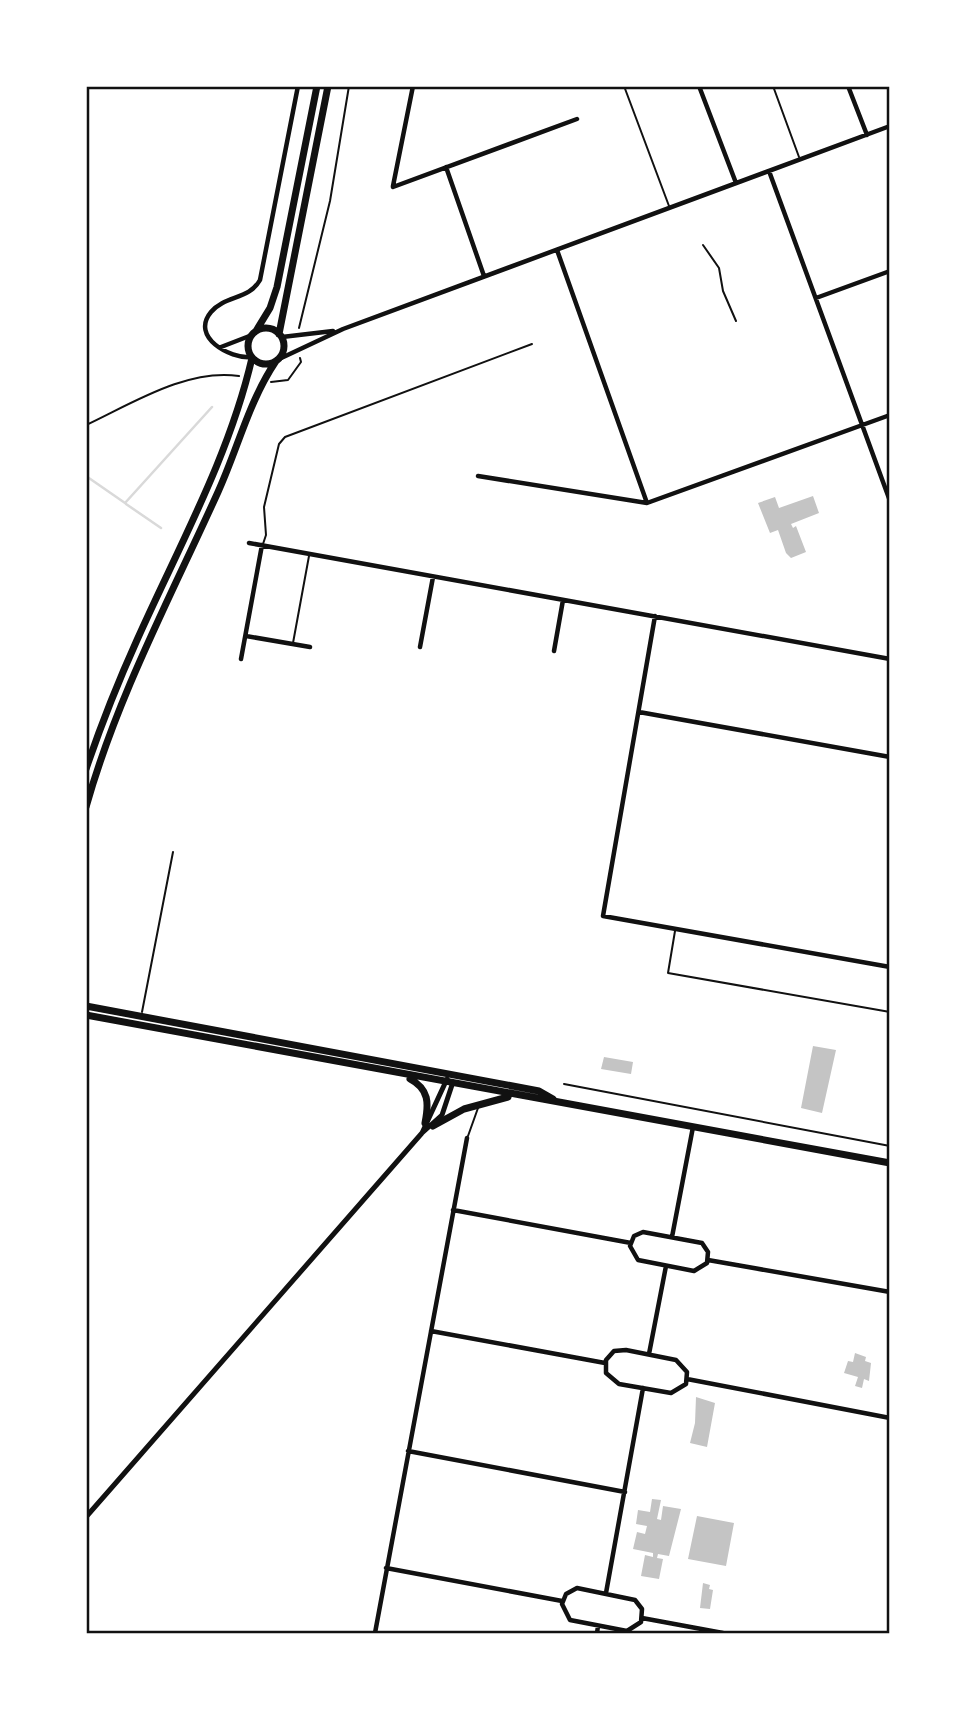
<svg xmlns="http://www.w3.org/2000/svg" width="976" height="1719" viewBox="0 0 976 1719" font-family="'Space Grotesk',sans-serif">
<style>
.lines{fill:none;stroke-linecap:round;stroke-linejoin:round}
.stream{stroke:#d9d9d9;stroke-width:2.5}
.building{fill:#c4c4c4}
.path{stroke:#111;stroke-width:2}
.service{stroke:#111;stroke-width:2}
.minor{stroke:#111;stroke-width:4.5}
.tertiary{stroke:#111;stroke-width:5}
.trunk{stroke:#111;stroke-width:7}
.neatline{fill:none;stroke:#111;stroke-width:2.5}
</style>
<rect width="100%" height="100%" fill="#fff"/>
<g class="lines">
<path class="stream" d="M86 476 125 503 212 407
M126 504 161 528"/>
</g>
<path class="building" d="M813 496 819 513 791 524 793 528 796 526 806 552 791 558 786 553 778 530 770 533 758 503 775 497 779 508Z
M813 1046 836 1050 822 1113 801 1108Z
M604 1057 633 1062 631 1074 601 1069Z
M855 1353 866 1357 865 1361 871 1363 869 1381 864 1379 862 1388 855 1386 858 1377 844 1373 848 1361 853 1362Z
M696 1397 715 1403 707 1447 690 1443 695 1423Z
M652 1499 661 1500 657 1519 661 1520 663 1506 681 1509 669 1556 658 1554 657 1558 663 1559 659 1579 641 1576 645 1555 653 1557V1553L633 1549 637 1532 645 1534 647 1526 636 1524 638 1510 650 1512Z
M697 1516 734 1523 726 1566 688 1559Z
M703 1583 710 1585 709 1589 713 1590 710 1609 700 1608Z"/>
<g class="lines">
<path class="path" d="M703 245 719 268 723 291 736 321
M299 328 330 201 349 86
M271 382 288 380 301 362 300 358
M86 425C131 404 187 368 239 376
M564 1084 890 1146"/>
<path class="service" d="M624 86 669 206
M773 86 799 157
M263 544 266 535 264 507 279 444 285 437 532 344
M293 643 309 556
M675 931 668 973 890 1012
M142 1012 173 852
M468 1136 478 1108"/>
<path class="minor" d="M699 86 736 183
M848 86 867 135
M446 167 484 276
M769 171 890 501
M393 186 413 86
M393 187 577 119
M557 250 647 503
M816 298 890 271
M282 337 333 331
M221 347 252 335
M251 357C230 359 190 337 211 312 225 295 249 300 260 280L298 86
M277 360 343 329 890 126
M478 476 647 503 890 415
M249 543 890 659
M655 616 603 916 890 967
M246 636 310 647
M420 647 433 577
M554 651 563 600
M241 659 262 545
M639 712 890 757
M453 1210 631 1243
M643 1232 702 1243 708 1252 707 1263 694 1271 638 1260 630 1246 634 1236Z
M672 1237 693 1127
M708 1260 890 1292
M431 1331 605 1363
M626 1350 676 1360 687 1372 686 1384 671 1393 619 1384 606 1373V1360L614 1351Z
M649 1354 666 1266
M687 1379 890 1418
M408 1451 625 1492
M386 1568 562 1601
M577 1588 635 1600 642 1609 641 1622 627 1631 570 1620 562 1604 566 1594Z
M606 1593 643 1388
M642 1618 723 1633
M375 1633 467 1138
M597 1633 598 1626"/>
<path class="tertiary" d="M422 1133 447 1079
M86 1517 422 1133 442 1115 453 1082"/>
<path class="trunk" d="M248 346a18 18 0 1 1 36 0a18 18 0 1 1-36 0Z
M256 331 270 308 277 287 317 86
M279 334 328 86
M86 769C101 725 118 682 137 640 179 546 229 457 252 358
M86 807C117 697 171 596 218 492 238 448 249 401 276 361
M86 1006 539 1091 553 1099
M86 1015 890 1163
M410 1079C429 1089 429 1103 425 1123
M433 1126 464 1109 508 1097"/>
</g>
<rect width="976" height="1719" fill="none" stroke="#ffffff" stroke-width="175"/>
<rect x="88" y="88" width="800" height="1544" class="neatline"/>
</svg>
